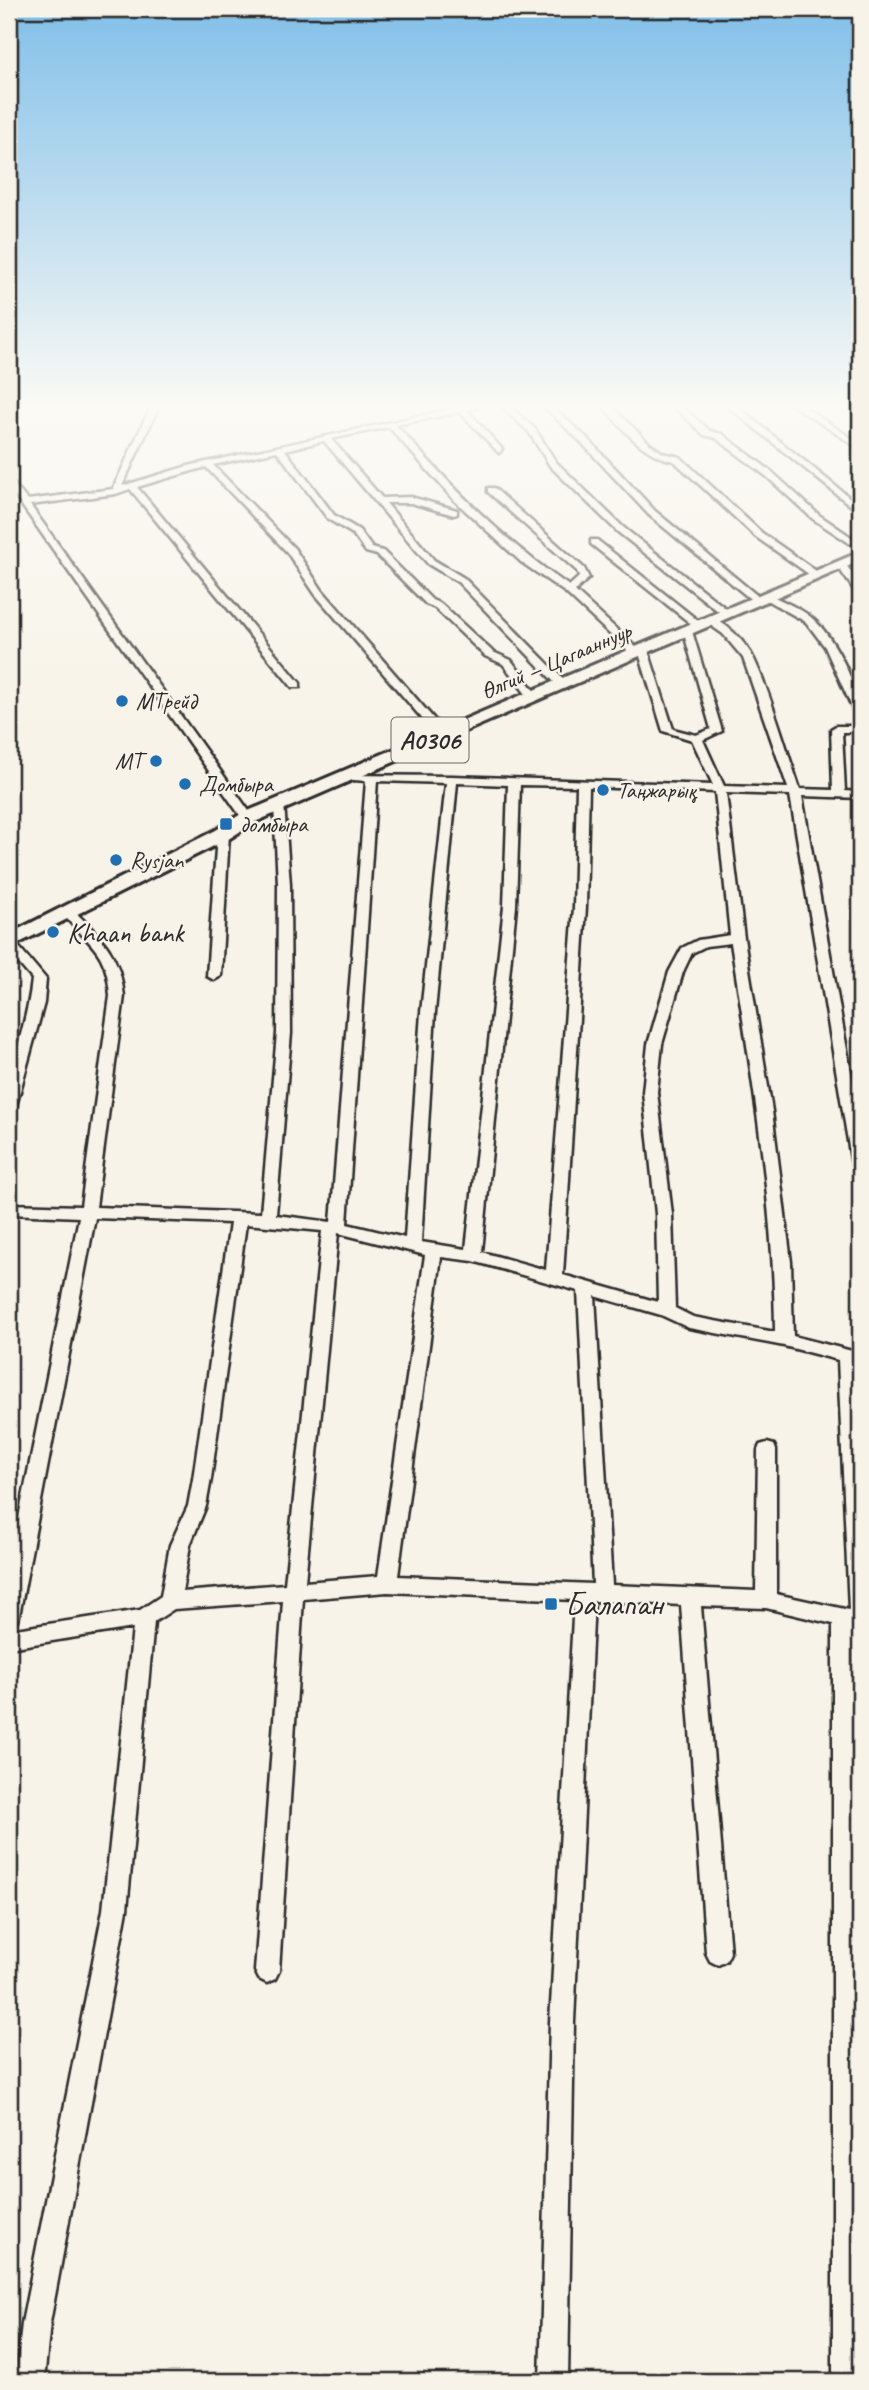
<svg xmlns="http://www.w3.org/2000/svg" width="869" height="2390" viewBox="0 0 869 2390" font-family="Caveat,sans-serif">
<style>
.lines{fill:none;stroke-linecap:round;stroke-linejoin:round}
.minor-casing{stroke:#2b2b2b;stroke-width:5}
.highway-casing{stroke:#2b2b2b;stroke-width:6}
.minor{fill:#f7f3e8;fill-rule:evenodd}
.highway{fill:#f7f3e8;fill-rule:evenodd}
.poi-dot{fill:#1f6fb2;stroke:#f7f3e8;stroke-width:2.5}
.labels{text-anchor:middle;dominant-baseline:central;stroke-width:5;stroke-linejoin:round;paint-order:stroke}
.far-street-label{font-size:23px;fill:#2b2b2b;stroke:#f7f3e8}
.far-poi-label{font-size:23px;fill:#2b2b2b;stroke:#f7f3e8;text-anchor:start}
.shield{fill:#f7f3e8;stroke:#686764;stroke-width:2}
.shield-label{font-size:26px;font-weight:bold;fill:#2b2b2b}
.poi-label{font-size:28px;fill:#2b2b2b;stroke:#f7f3e8;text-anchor:start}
.near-poi-label{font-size:33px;fill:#2b2b2b;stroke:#f7f3e8;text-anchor:start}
</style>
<rect width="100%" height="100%" fill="#f7f3e8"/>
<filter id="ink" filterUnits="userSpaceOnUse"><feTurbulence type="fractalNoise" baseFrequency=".0143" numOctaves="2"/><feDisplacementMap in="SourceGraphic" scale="14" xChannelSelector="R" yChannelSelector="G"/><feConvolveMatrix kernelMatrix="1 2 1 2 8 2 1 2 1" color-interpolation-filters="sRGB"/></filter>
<g filter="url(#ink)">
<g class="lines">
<defs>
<path id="minor" d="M152 404H160L122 486 188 466 475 404H489L467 410 502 449 499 453 460 412 396 425C451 486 502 540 569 586L579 577 577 571 488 492V488H494L584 568 589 578 575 591 638 649 639 647H647L673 729 696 735 711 729 683 630 691 628 722 731 703 740 724 786 788 788 743 658 723 634 706 622V618C723 617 747 644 754 659 773 700 785 746 800 789L833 790 831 729 836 726H860V732H842L845 791 860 792V798L802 796 860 1123V1170L852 1165 790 795 726 793 744 938 772 1111 791 1262 793 1336 860 1353V1365H856L860 1439V1630L853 1628 860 2381H833V1624L766 1608 701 1606 730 1953 726 1961 718 1965 710 1961 706 1953 681 1605 594 1601 574 2022 568 2381H540L550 2022 574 1600 387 1592 303 1599 279 1971 275 1979 267 1983 259 1979 255 1971 283 1601 174 1609 154 1622 127 1910 50 2323 44 2381H16L22 2323 103 1910 133 1628 9 1648V1630L140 1610 161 1596 170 1545 188 1506 193 1479 230 1223 95 1218 19 1616 16 1622 9 1625V1567L79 1217 9 1214V1204L81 1206 110 996C107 948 89 946 62 913L63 910H73C102 938 120 954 124 996L96 1207 261 1213 277 1033 278 884 274 805 276 803H284L290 884 291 1033 276 1215 331 1222 366 781 341 779V775L452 776 713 785 692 740 663 731 639 653 631 654 566 593 521 562 455 501 389 427 331 439 382 498 411 497 457 510V514L454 515 411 503H386L434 560 464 578 566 682V686H558L458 582 428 564 324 441 285 450 334 515 359 530 372 548 383 551 432 600 441 604 493 652 511 660 538 696 537 698H529L503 664 485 656 435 608 426 604 377 555 366 552 353 534 328 519 277 451 213 465 294 548 322 590 446 733 447 735 442 738 438 737 315 594 287 552 206 467 137 487 300 683V687H292L130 489 116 494 30 505 254 818 252 821H244L9 487V478L27 500 113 489ZM377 781 446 783 421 1012 405 1238 347 1224ZM457 783 508 785 504 906 466 1249 421 1242 435 1012ZM520 785 577 786 574 907 546 1270 482 1252 516 906ZM589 787 715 792 730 935 698 940 682 948 669 972 648 1044 643 1092 656 1214 658 1302 563 1275 586 907ZM731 943C751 1072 774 1201 775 1332L693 1317 675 1308 672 1214 657 1092 662 1044 683 972 692 953 706 946ZM246 1224 322 1231 285 1584 182 1592 190 1545 206 1506 211 1479ZM338 1233 425 1255 378 1576 305 1582ZM441 1257 473 1261 578 1291 593 1584 398 1576ZM595 1296 661 1315 689 1328 784 1346 838 1360 849 1610 776 1594V1450L774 1445 767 1443 760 1445 758 1450 756 1591 612 1585Z
M499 404H507L535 429 556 462 624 528 729 611V615H723L618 532 550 466 529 432Z
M541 404H549L586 437 655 511 760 598V602H754L649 515 580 441Z
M601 404H609L650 444 663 453 680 457 762 533 819 573V577H813L756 537 674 461C644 456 620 427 601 404Z
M671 404H679L710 431 722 434 772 472 819 515 860 543V550L813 519 766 476 716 438 704 435Z
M725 404H734L860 506V513Z
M791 404H800L860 444V449Z
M853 404H860V409Z
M591 540H597L701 623V627H695L591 544Z
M841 561 844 562 860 585V595L857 594 836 564Z
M763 594H769C783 602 801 608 813 619 835 638 860 689 860 717L855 714 825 647 806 622 763 598Z
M223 830 229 834 221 976 214 980 207 976 217 834Z
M9 940 14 941 46 979 44 1003 16 1106 9 1111C7 1066 28 1024 32 979L9 952Z"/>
<path id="highway" d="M860 552V561L255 822 230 838 9 948V934L216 830 241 814Z"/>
</defs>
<use href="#minor" class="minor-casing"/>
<use href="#highway" class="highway-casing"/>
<use href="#minor" class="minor"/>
<use href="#highway" class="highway"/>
</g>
</g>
<linearGradient id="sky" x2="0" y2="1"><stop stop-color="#81bfe9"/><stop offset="0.55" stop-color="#fbfaf5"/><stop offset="1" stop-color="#fbfaf5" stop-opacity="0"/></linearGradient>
<rect width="869" height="739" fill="url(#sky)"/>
<g class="poi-dot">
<circle cx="122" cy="701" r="7"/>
<circle cx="156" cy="761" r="7"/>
<circle cx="185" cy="784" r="7"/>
<circle cx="603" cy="790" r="7"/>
<rect x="219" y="817" width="14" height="14" rx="3.5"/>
<circle cx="116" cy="860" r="7"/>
<circle cx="53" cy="932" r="7"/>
<rect x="544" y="1597" width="14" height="14" rx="3.5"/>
</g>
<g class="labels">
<g class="far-street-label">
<text transform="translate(556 661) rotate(-23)">Өлгий — Цагааннуур</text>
</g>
<g class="far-poi-label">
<text x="136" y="701">MTрейд</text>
<text x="142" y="761" text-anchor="end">МТ</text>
<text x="199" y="784">Домбыра</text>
<text x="617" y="790">Таңжарық</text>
<text x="240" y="824">домбыра</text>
<text x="130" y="860">Rysjan</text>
</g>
<rect class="shield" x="391.5" y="717.5" width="77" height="45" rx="5"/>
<g class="shield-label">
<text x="430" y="740">A0306</text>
</g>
<g class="poi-label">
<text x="67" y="932">Khaan bank</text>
</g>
<g class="near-poi-label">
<text x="565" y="1604">Балапан</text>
</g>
</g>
<rect width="869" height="2390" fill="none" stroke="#f7f3e8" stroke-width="35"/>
<rect x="18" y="18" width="834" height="2355" fill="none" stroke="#2b2b2b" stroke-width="2.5" filter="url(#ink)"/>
</svg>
